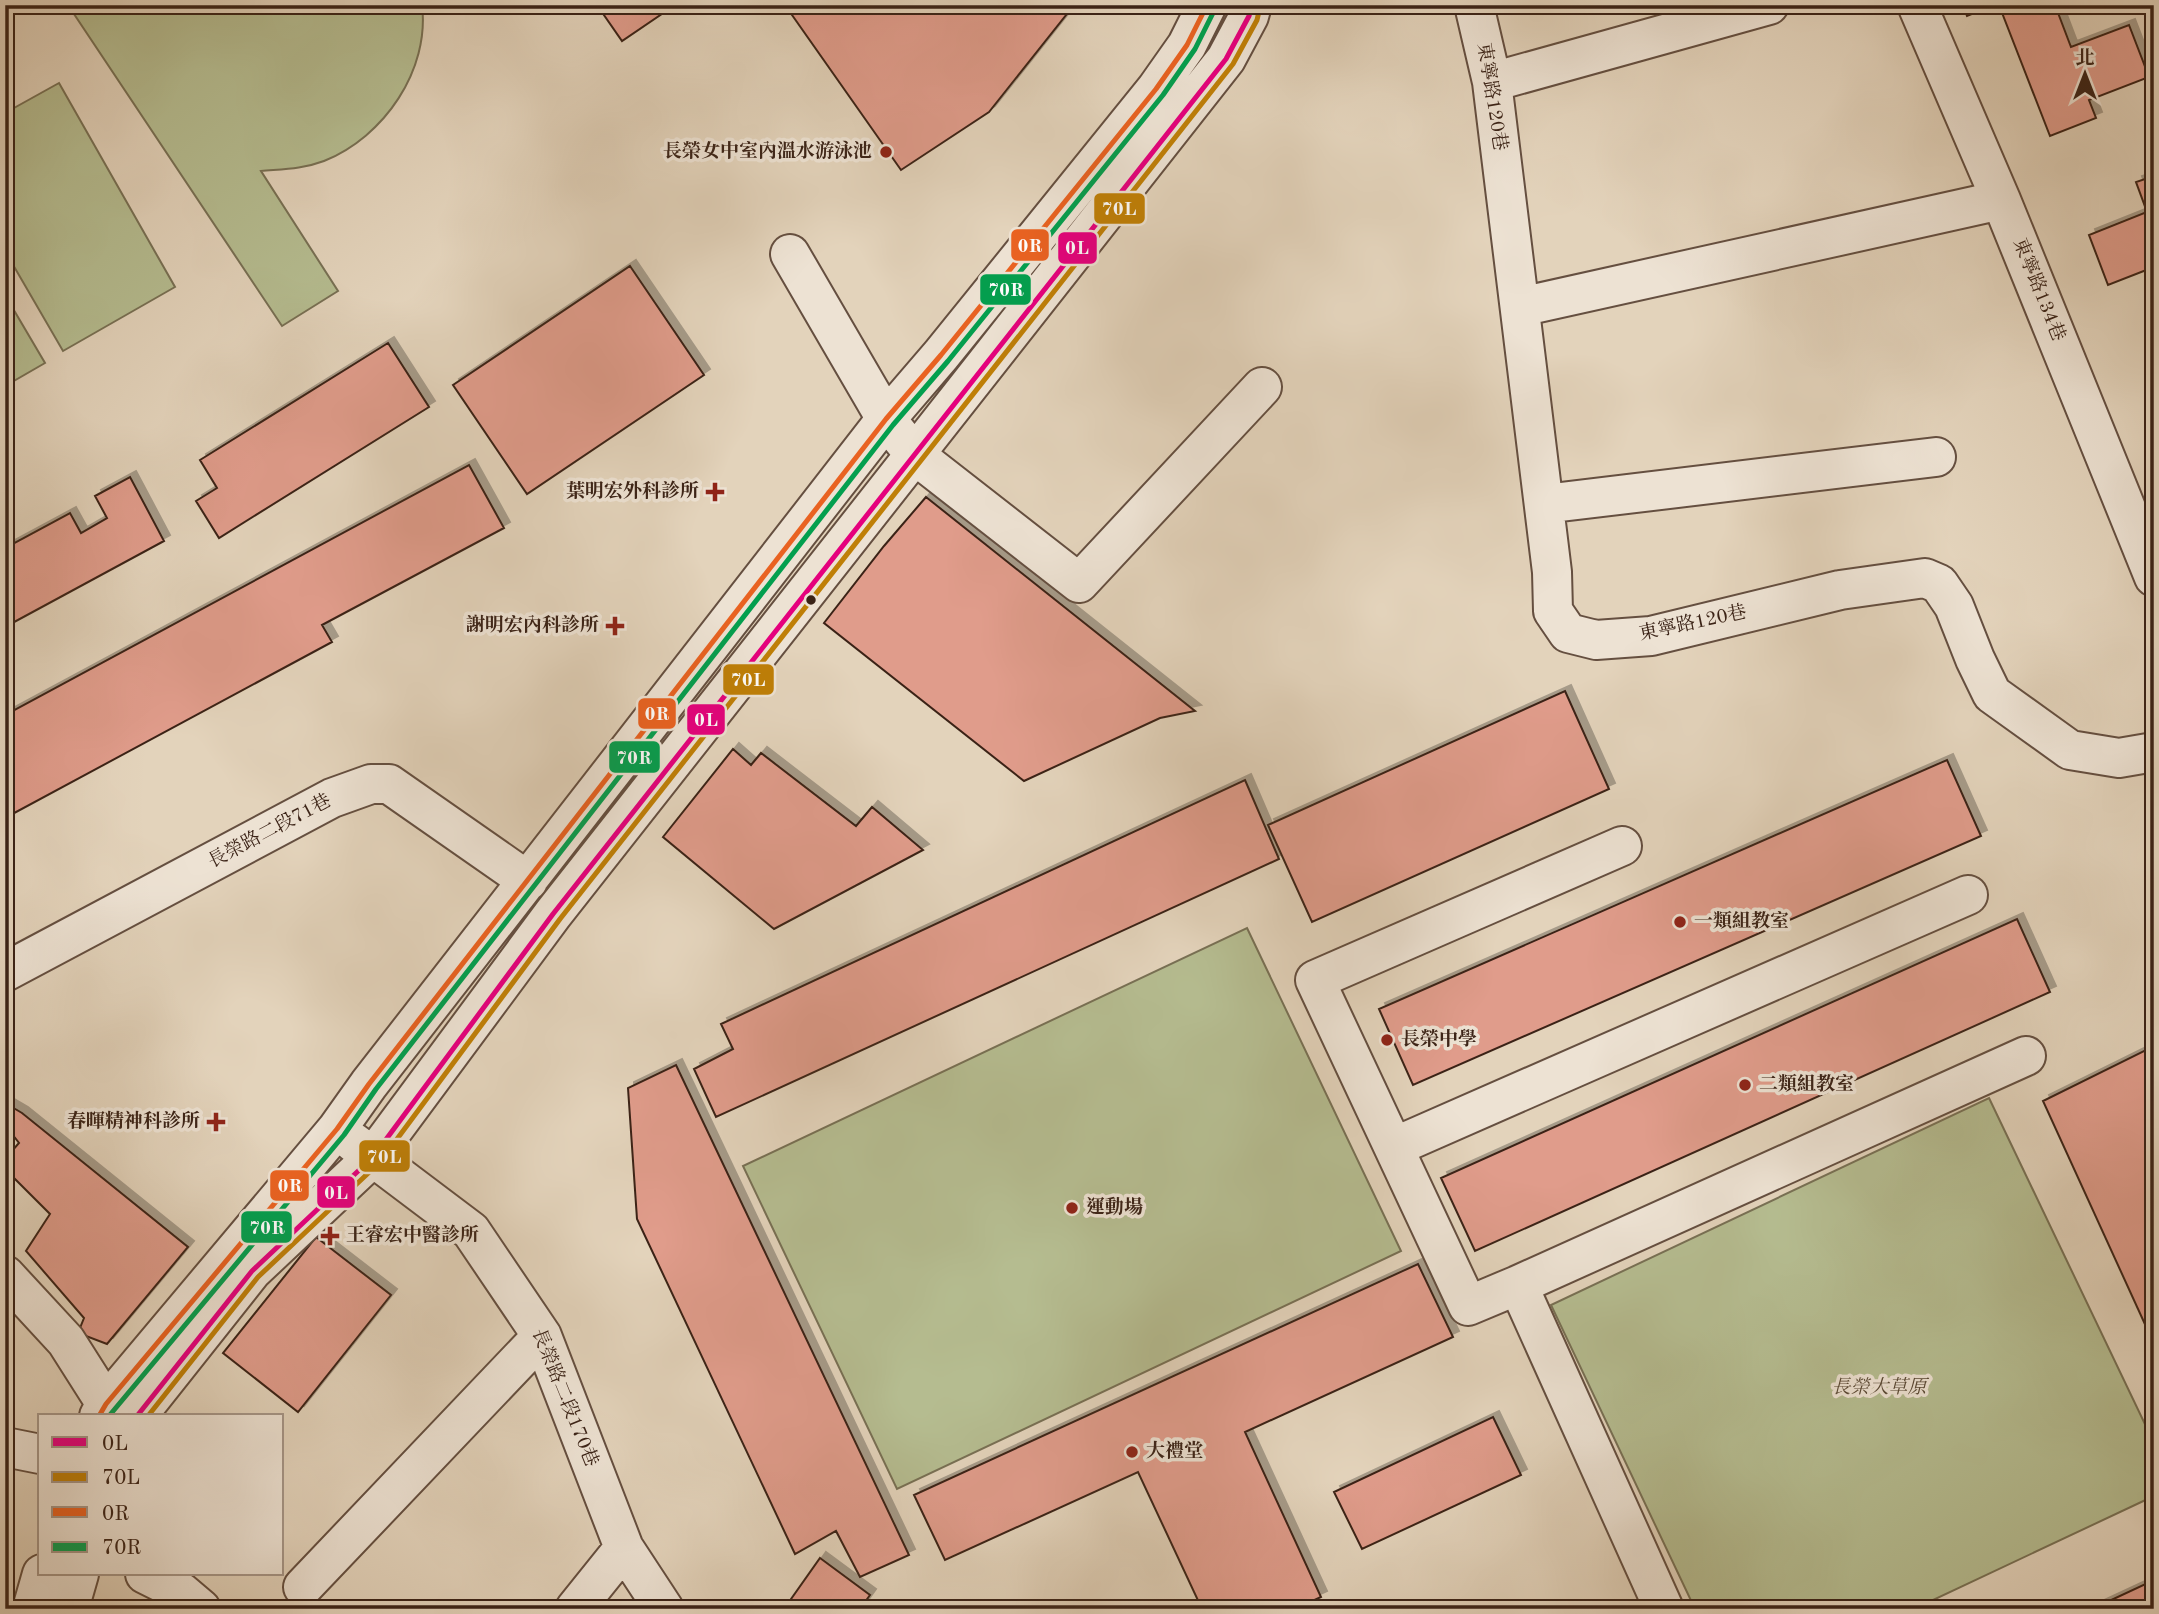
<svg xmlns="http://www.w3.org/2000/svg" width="2159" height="1614" viewBox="0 0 2159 1614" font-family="'Old Standard TT','Noto Serif TC',serif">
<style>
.green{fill:#b5bc90;stroke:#787054;stroke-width:2}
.building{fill:#e09c8b;stroke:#3b2317;stroke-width:2;filter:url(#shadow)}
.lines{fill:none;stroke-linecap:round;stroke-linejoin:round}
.minor-casing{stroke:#654f40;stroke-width:42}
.minor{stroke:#ede2d3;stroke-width:38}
.bus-1-casing{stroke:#ede2d3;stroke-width:10}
.bus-2-casing{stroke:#ede2d3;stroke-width:10}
.bus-3-casing{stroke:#ede2d3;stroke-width:10}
.bus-4-casing{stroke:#ede2d3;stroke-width:10}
.bus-1{stroke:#e5007d;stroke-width:5}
.bus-2{stroke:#bf7f07;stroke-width:5}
.bus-3{stroke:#e96221;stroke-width:5}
.bus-4{stroke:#039f4e;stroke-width:5}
.poi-dot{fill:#8f2418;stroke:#ede2d3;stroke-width:2.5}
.bus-dot{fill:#3b2317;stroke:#ede2d3;stroke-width:2.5}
.labels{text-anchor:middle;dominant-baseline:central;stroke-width:7;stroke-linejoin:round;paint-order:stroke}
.street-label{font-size:19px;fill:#3b2317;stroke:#ede2d3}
.poi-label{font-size:19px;font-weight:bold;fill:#3b2317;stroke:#ede2d3;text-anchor:start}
.park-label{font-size:19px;font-style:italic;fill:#5a4935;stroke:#ede2d3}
.line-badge{stroke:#ede2d3;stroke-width:2.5}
.badge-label{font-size:19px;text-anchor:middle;font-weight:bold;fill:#fff}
</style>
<defs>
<filter id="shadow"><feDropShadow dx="6" dy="-6" stdDeviation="0" flood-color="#0004"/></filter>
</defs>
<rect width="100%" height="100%" fill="#e3d3bb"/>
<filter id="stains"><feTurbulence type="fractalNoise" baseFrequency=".00286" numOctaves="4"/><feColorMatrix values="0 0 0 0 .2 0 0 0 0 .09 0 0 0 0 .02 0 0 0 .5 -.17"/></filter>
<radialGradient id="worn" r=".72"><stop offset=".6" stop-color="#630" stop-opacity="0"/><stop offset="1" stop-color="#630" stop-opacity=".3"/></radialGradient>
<path class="green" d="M68 5H422C430 70 384 137 324 161 303 169 283 169 261 171L338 291 282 326Z
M59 83 175 287 63 351 5 251V113Z
M5 295 45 363 5 386Z
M1247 928 1401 1251 897 1489 743 1166Z
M1989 1098 2154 1443V1496L1914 1609H1695L1551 1305Z"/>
<path class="building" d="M597 5H675L622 41Z
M785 5H1074L989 112 901 170Z
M1963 5H1994L1967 16Z
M1999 5H2055L2071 47 2129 25 2149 77 2089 100 2096 118 2050 136Z
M2154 176V267L2108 285 2089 235 2147 212 2136 182Z
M630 266 704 375 527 494 453 385Z
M388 343 429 407 219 538 196 501 217 488 200 460Z
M469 465 504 528 322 625 332 642 5 818V715Z
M130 477 164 541 5 627V548L70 513 81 533 107 518 95 496Z
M926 497 1195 711 1160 718 1024 781 824 623 884 546Z
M1565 691 1609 789 1312 922 1268 825Z
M733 749 751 765 761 753 856 826 872 807 923 850 774 929 663 837Z
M1947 760 1981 836 1413 1085 1379 1009Z
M1245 780 1279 859 716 1117 694 1069 733 1049 721 1024Z
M2017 919 2050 992 1475 1251 1441 1178Z
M2154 1046V1344L2043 1101Z
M676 1065 909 1555 860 1577 836 1531 795 1554 637 1219 628 1088Z
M5 1103 22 1113 188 1247 107 1344 78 1333 84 1318 26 1251 50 1214 5 1169V1159L19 1143 5 1125Z
M316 1237 391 1295 298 1412 223 1353Z
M1418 1264 1453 1337 1245 1432 1321 1597 1295 1609H1202L1138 1472 945 1560 914 1495Z
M1493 1417 1521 1475 1362 1549 1334 1492Z
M820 1558 870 1595 860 1609H784Z
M2154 1580V1609H2092Z"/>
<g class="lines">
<defs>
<path id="minor" d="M1474 5 1492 82 1552 572 1553 611 1568 633 1596 640 1651 636 1840 590 1925 578 1939 584 1954 606 1975 659 1992 694 2070 750 2119 758 2154 752
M1917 5 2001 200 2154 577
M1492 82 1769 5
M790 254 886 419 915 455 1079 583 1262 387
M1520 307 2001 200
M1544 504 1936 457
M5 972 332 798 371 784H389L528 881
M353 1142 471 1231 542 1336 624 1548 664 1609
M1394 1147 1968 895
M5 1275 66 1341 106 1404 119 1416
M1518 1285 1468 1306 1315 980 1622 846
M99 1416 106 1404 337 1129 369 1084 886 419 941 355 1156 89 1187 45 1207 5
M137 1416 252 1271 373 1157 553 914 1226 59 1249 16 1252 5
M5 1447 40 1454
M145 1574 181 1592 201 1609
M303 1587 542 1336
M32 1609 42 1574
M69 1609 79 1574
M575 1609 624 1548
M1664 1609 1518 1285 2026 1056"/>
</defs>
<use href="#minor" class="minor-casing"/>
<use href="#minor" class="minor"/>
<defs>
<path id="bus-1" d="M137 1416 252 1271 373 1157 553 914 1226 59 1249 16 1252 5"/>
<path id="bus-2" d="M148 1416 258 1277 380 1162 560 919 1233 64 1257 20 1260 7"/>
<path id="bus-3" d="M99 1416 106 1404 337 1129 369 1084 886 419 941 355 1156 89 1187 45 1207 5"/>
<path id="bus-4" d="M109 1416 344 1135 376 1089 893 425 948 361 1163 95 1195 49 1215 9"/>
</defs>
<use href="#bus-1" class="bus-1-casing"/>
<use href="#bus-2" class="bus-2-casing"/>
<use href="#bus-3" class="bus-3-casing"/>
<use href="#bus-4" class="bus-4-casing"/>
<use href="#bus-1" class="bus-1"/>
<use href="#bus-2" class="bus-2"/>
<use href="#bus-3" class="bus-3"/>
<use href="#bus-4" class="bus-4"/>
</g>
<g class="poi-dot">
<circle cx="886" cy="152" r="7"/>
<path d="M711.5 481.5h7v7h7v7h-7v7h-7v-7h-7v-7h7z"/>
<path d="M611.5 615.5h7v7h7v7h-7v7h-7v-7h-7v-7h7z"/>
<circle cx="1680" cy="922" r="7"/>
<circle cx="1387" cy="1040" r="7"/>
<circle cx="1745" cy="1085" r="7"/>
<path d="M212.5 1111.5h7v7h7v7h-7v7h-7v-7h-7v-7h7z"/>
<circle cx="1072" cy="1208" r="7"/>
<path d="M326.5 1225.5h7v7h7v7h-7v7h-7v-7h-7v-7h7z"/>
<circle cx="1132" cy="1452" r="7"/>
</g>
<circle class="bus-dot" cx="811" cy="600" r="6"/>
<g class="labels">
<g class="street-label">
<text transform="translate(1491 97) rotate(81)">東寧路120巷</text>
<text transform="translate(2038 290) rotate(68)">東寧路134巷</text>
<text transform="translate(1693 624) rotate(-12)">東寧路120巷</text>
<text transform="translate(270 832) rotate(-28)">長榮路二段71巷</text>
<text transform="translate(564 1398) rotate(68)">長榮路二段170巷</text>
</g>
<g class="poi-label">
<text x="872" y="152" text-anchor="end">長榮女中室內溫水游泳池</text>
<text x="699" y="492" text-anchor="end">葉明宏外科診所</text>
<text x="599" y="626" text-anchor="end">謝明宏內科診所</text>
<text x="1694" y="922">一類組教室</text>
<text x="1401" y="1040">長榮中學</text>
<text x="1759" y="1085">二類組教室</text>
<text x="200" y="1122" text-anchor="end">春暉精神科診所</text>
<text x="1086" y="1208">運動場</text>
<text x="346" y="1236">王睿宏中醫診所</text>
<text x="1146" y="1452">大禮堂</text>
</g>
<g class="park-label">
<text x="1879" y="1388">長榮大草原</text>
</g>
</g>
<g class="line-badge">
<rect x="1093" y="192" width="53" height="33" rx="7" fill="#bf7f07"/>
<rect x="1010" y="228" width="40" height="34" rx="7" fill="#e96221"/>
<rect x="1057" y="231" width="41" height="34" rx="7" fill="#e5007d"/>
<rect x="979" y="273" width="53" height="33" rx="7" fill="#039f4e"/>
<rect x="722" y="663" width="53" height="33" rx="7" fill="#bf7f07"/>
<rect x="637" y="697" width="40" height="33" rx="7" fill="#e96221"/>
<rect x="686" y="703" width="40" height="33" rx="7" fill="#e5007d"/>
<rect x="608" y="740" width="53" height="34" rx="7" fill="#039f4e"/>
<rect x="358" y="1139" width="53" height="34" rx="7" fill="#bf7f07"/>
<rect x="269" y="1169" width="41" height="33" rx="7" fill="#e96221"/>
<rect x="316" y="1175" width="40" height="34" rx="7" fill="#e5007d"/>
<rect x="240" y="1210" width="53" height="34" rx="7" fill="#039f4e"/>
</g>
<g class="badge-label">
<text x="1119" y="215">70L</text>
<text x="1030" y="252">0R</text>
<text x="1077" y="254">0L</text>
<text x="1006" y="296">70R</text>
<text x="748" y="686">70L</text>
<text x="657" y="720">0R</text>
<text x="706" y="726">0L</text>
<text x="634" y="764">70R</text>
<text x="384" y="1163">70L</text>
<text x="290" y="1192">0R</text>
<text x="336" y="1199">0L</text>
<text x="267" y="1234">70R</text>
</g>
<rect width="2159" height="1614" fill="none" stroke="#e3d3bb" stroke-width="28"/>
<rect x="7" y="7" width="2145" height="1600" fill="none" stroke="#3b2317" stroke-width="3.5"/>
<rect x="14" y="14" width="2131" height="1586" fill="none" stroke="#3b2317" stroke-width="2"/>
<rect x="38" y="1414" width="245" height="161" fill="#ede2d3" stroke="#a69688" stroke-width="2"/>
<rect x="52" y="1437" width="35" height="10" fill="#e5007d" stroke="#a69688" stroke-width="2"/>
<text x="102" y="1450" font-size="21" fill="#3b2317">0L</text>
<rect x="52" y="1472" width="35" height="10" fill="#bf7f07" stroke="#a69688" stroke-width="2"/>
<text x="102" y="1484" font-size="21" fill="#3b2317">70L</text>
<rect x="52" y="1507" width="35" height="10" fill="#e96221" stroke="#a69688" stroke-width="2"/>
<text x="102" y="1520" font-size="21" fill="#3b2317">0R</text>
<rect x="52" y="1542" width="35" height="10" fill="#039f4e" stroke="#a69688" stroke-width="2"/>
<text x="102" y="1554" font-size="21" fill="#3b2317">70R</text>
<g transform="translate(2085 74)" stroke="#ede2d3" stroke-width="5" paint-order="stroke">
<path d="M0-5L12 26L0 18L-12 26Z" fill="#3b2317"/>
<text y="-10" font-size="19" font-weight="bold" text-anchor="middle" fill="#3b2317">北</text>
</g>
<rect width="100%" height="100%" filter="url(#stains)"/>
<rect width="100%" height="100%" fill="url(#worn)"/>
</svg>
